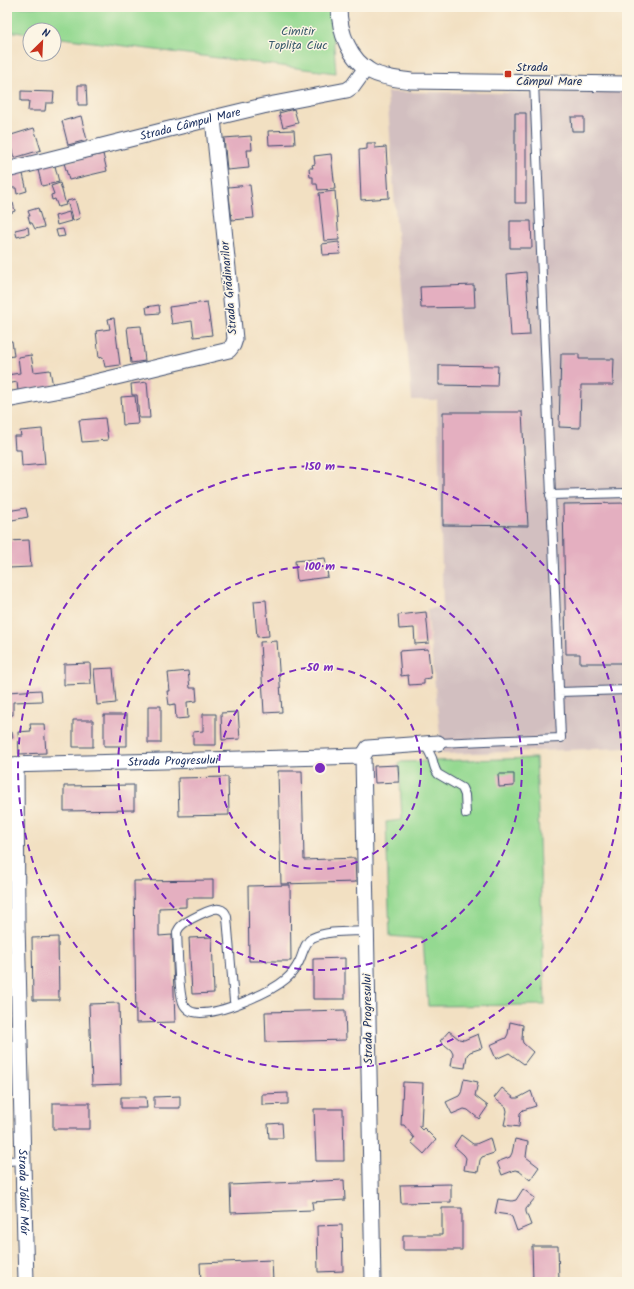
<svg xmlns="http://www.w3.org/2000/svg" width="634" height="1289" viewBox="0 0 634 1289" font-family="Kalam,sans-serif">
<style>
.industrial{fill:#d2bfc0}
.green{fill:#94d991;stroke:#588478}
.building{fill:#e4afc0}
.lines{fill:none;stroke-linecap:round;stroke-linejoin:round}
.lane-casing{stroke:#3b4a6d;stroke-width:10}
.street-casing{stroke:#3b4a6d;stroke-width:17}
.lane{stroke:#fff;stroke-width:8}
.street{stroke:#fff;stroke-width:15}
.ring{fill:none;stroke:#7b2cbf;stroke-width:2;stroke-dasharray:7 5}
.poi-dot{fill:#c8321e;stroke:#fcf5e5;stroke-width:1.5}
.labels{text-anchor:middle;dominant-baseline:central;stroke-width:3;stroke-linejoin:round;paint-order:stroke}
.park-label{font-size:12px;fill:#395a6b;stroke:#fcf5e5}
.poi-label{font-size:12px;fill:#1b2f5e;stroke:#fcf5e5;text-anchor:start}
.street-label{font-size:12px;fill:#1b2f5e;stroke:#fcf5e5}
.centre{fill:#7b2cbf;stroke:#fcf5e5;stroke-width:2}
.ring-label{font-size:12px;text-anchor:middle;font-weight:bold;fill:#7b2cbf;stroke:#fcf5e5;stroke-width:3;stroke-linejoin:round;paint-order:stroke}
</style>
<rect width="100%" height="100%" fill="#fcf5e5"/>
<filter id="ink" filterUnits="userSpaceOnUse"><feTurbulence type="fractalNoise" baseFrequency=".025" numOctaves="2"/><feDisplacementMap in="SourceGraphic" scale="8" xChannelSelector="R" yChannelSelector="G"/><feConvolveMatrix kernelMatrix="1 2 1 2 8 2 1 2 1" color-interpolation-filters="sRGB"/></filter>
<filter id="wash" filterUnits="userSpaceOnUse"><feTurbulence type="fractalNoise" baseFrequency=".012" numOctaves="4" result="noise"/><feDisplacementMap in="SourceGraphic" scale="16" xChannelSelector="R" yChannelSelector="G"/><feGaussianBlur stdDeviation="0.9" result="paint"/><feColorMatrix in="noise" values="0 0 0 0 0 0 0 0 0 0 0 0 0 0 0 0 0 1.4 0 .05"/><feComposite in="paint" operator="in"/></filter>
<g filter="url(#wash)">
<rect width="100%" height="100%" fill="#f2e0c2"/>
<path class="industrial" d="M627 91V748L442 754 427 609 443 607 437 400H412L396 221 387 92 534 93Z"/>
<path class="green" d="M7 7H331L336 73 54 37V30H30V34L7 31Z
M536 758 545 1005 428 1006 423 939 390 936 386 822 402 820 399 762Z"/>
<g id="blocks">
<path class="building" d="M78 85H86L87 105H78Z
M21 91 54 92 53 103H46L45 111H28L29 101H21Z
M294 109 298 123 283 127 279 113Z
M515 113H526V203H515Z
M81 116 87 140 68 145 62 121Z
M571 117H584V131H572Z
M34 128 41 150 14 158 8 136Z
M294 130 295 144 269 145 268 131Z
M251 136 252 150H247L249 168 227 170 224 138Z
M367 143H375V148L386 147 389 198 361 200 359 150 367 149Z
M103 154 107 171 69 180 64 163Z
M331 154 335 189 318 190 317 184H313V177H310L309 168H313L312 165 315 164 314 156Z
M54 162 59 182 42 186 37 166Z
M22 170 27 191 17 194 16 188H12L10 184 7 185V174Z
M60 183 66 205 58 207 55 199 52 200 51 195 54 194 51 186Z
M250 185 254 218 232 220 228 187Z
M335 191 339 240 324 241 319 193Z
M75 199 80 218 73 221 67 201Z
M13 203 15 211 10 213 9 208 7 209V205Z
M38 208 44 227 35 229 32 223H30L28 216H30L28 211Z
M69 212 71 221 57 225 55 216Z
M510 221H531L532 248H510Z
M28 227 29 234 17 237 15 230Z
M63 229 65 236 58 237 56 230Z
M339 242 340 254 323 255 322 244Z
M526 272 530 335 511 336 507 274Z
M474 285 475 307 421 308 420 287Z
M207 302 212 335 194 337 192 321 172 324 169 307Z
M159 305 160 313 147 314 146 307Z
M114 318 120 365 105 367 103 357 99 358 96 331 110 329 108 319Z
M141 326 145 361 131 363 127 327Z
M7 341H12L14 356 7 357Z
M561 354H579V359H614L613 385H581L580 428 559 427Z
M31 355 34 372 50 370 53 386 18 391 17 382 7 384V375L20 373 18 357Z
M439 365 498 366 497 386 439 385Z
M147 382 150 418H139L137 395H132L131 384Z
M135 396 138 424 123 425 121 397Z
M443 412H522L528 526 443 525Z
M105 418 108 440 82 442 79 420Z
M42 429 45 464 22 466 21 450H15L14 436H21L20 431Z
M627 503V663H580V654H566L563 504Z
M26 508 28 517 7 521V511Z
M29 540 31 567 9 568 8 556H7V541Z
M325 558 328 577 297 581 295 561Z
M266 600 269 636 257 637 254 601Z
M426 612 429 643 415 644 414 628 399 629 398 615Z
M277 641 282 712 264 713 260 642Z
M428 649 431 678 424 679V684L409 685 408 675 401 676 399 651Z
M90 663 91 684 64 685V664Z
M113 668 116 703 97 705 94 669Z
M188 671 190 688H196L197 701 187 702 188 718 176 719 175 704 169 705 167 691H170L168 673Z
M41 690 42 701 13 702V715H7V692Z
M148 706H161V743H148Z
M238 712 240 739 222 740 221 713Z
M203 714H216V745H193V732L203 731Z
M104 715H127V746H104Z
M73 720H93V747H73Z
M30 724H44L46 753 19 754 18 732 31 731Z
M7 732H12L13 738H7Z
M398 765 399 782 375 783 374 766Z
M278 771H302L304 860 355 858 356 882 281 884Z
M498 774H514V786L499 787Z
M228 777 229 815 179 816 178 778Z
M134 785V810L64 811V786Z
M213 880V898H186V907L159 908V936L172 935 175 1022 136 1023 134 881Z
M290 885 291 961H249L248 886Z
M58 937 59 1000H33L32 938Z
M212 937 214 993 192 994 189 938Z
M345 958V999H313V959Z
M119 1003 121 1084 92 1085 89 1004Z
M345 1010 346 1040 266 1042 265 1012Z
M510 1022 523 1025 522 1039 523 1043 533 1052 524 1064 509 1053 496 1059 490 1045 506 1038 508 1034Z
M449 1031 459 1039 464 1040 478 1034 482 1048 470 1052 467 1055 465 1068 451 1066 453 1054 451 1050 440 1041Z
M7 1076H9L10 1155 7 1156Z
M464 1079 478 1082 475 1096 488 1106 479 1119 468 1110 464 1109 452 1114 446 1102 459 1096 461 1093Z
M403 1082 423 1083 421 1126H418L422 1130 424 1128 436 1140 424 1154 411 1142 414 1138 404 1125H401Z
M502 1088 514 1098H518L531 1091 536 1106 523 1110 520 1113 519 1127 504 1125 507 1111 506 1107 494 1098Z
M288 1093V1104L262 1105V1094Z
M180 1096V1108H154V1097Z
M121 1097H146L147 1108H121Z
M53 1103H90V1129H53Z
M314 1109H343L344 1161H316Z
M282 1123 283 1138H269L268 1124Z
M461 1135 473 1144H476L490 1138 494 1153 482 1157 480 1160 478 1172 464 1170 466 1158 464 1155 454 1146Z
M515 1139 528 1142 526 1157 539 1167 530 1180 519 1171 515 1170 502 1175 497 1162 510 1157 512 1153Z
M344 1180 345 1200 312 1202 313 1210 231 1213 230 1185Z
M451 1184V1202L401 1203 400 1185Z
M523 1189 535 1198 526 1209V1212L531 1225 517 1231 512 1217 509 1215 495 1213 498 1199 512 1201 516 1200Z
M442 1208H462V1250H403V1235H442Z
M342 1225 343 1271 318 1272 317 1226Z
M532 1246H558L559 1282H533Z
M272 1260 273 1282H201L200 1263Z"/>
</g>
</g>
<g filter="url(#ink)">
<use href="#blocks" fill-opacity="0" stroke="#3b4a6d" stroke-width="1"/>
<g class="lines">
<defs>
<path id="lane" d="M550 495 627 493
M559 692 627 690
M438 743 561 738 534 82
M424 744C427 748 430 753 432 758 434 764 434 769 438 774L462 788 465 795 466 814
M236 1004 234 1001 227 917C226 913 224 910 219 909 213 907 185 921 180 927 179 928 178 930 177 932 178 946 178 995 184 1005 186 1008 189 1011 193 1012 214 1018 271 992 286 979 292 974 296 968 299 962 303 954 304 943 312 938 328 930 349 932 366 931
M7 1161 23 1160"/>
<g id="street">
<path d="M339 7C339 31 349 60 372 72 383 78 398 79 411 81L627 84"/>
<path id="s1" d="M7 170 213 118 263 106 347 90 353 86 366 68"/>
<path d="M7 400 66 389 229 350 233 345 235 339 213 118"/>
<path id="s2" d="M7 765 363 756"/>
<path id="s3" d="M16 765 17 923 26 1282"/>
<path d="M373 1282 363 756 368 748 438 743"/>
</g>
</defs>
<use href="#lane" class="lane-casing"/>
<use href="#street" class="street-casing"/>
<use href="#lane" class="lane"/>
<use href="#street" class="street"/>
</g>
</g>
<g class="ring">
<circle cx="320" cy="768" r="101"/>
<circle cx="320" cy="768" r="202"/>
<circle cx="320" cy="768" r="302"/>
</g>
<rect class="poi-dot" x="504" y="70" width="8" height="8" rx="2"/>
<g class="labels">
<g class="park-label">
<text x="298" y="31">Cimitir<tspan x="298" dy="14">Toplița Ciuc</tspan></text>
</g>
<g class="poi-label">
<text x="516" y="67">Strada<tspan x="516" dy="14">Câmpul Mare</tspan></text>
</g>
<g class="street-label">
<text stroke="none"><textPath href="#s1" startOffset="189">Strada Câmpul Mare</textPath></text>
<text transform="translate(229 288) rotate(-95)">Strada Grădinarilor</text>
<text stroke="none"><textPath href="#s2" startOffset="166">Strada Progresului</textPath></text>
<text transform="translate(368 1019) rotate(-91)">Strada Progresului</text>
<text stroke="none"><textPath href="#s3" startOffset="427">Strada Jókai Mór</textPath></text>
</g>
</g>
<circle cx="320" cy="768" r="6" class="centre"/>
<g class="ring-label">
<text x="320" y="470">150 m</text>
<text x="320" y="570">100 m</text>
<text x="320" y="671">50 m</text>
</g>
<rect width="634" height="1289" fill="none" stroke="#fcf5e5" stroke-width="24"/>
<g transform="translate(42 42) rotate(24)"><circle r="19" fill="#fcf5e5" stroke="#a2a6af"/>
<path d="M0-3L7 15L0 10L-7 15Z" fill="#c8321e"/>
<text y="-6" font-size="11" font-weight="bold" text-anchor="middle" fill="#1b2f5e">N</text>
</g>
</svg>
